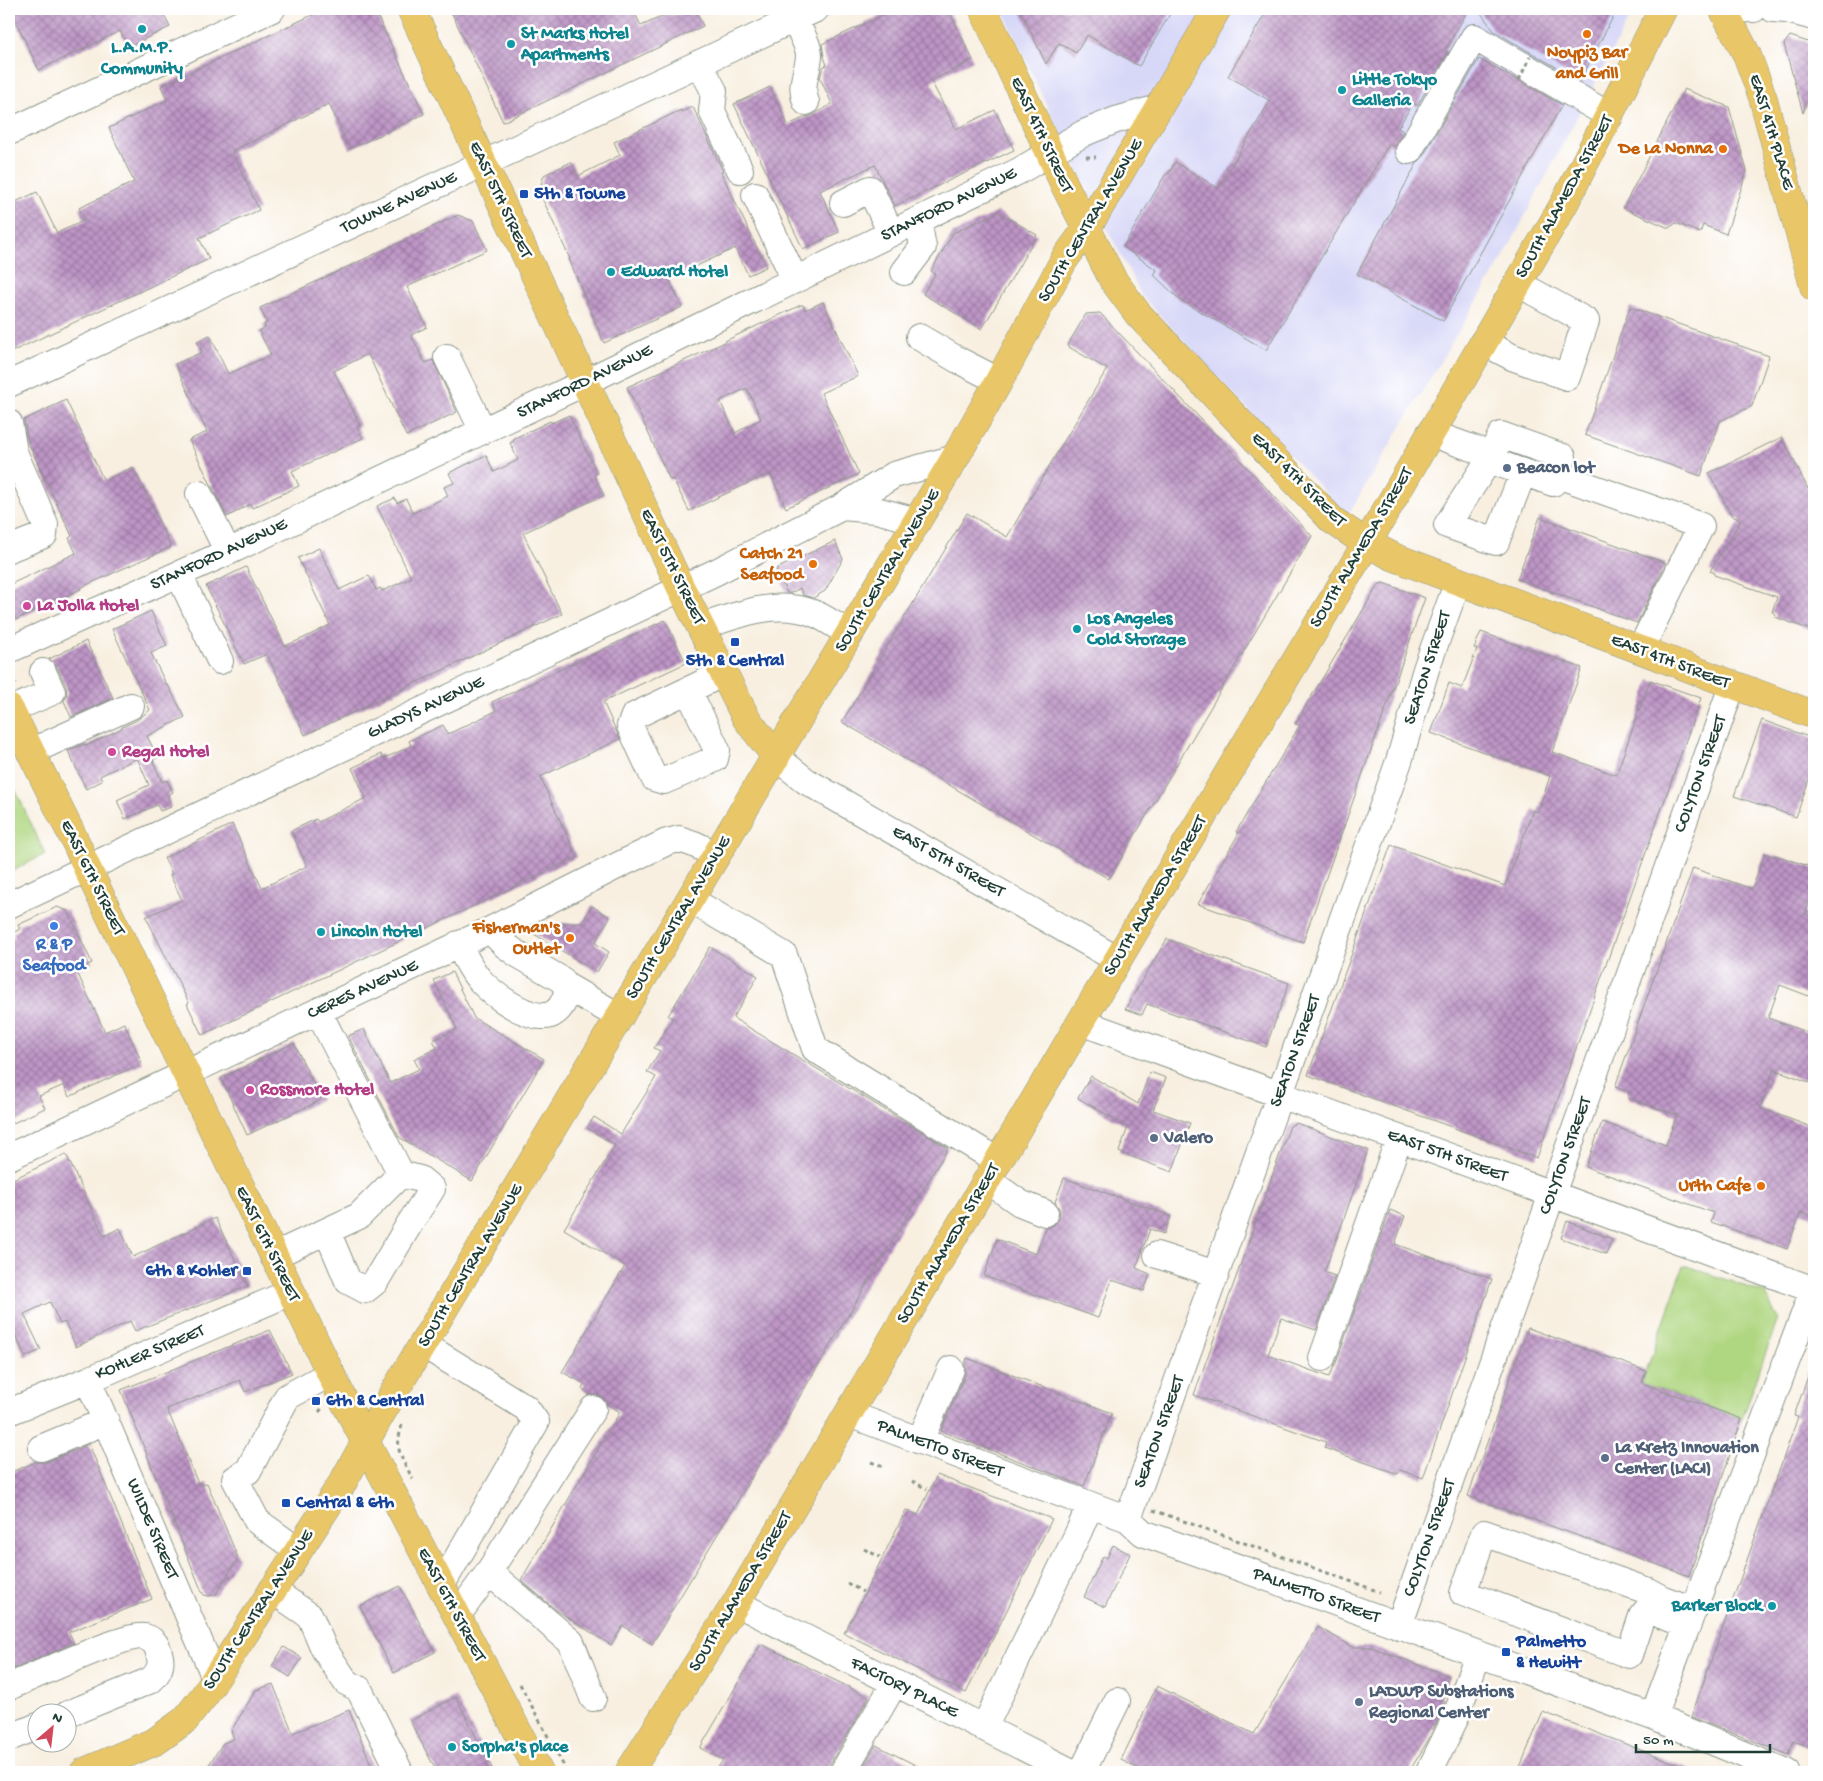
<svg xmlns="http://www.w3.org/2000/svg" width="1823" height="1781" viewBox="0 0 1823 1781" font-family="'Gochi Hand',sans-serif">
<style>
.built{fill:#d7d7f8}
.green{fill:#afd680;stroke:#678a5a}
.building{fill:url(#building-cross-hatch);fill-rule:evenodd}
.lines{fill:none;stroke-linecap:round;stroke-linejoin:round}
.minor-casing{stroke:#8c968a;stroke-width:28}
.major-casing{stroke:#8c968a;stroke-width:29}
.path{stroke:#8c968a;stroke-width:3;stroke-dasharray:4 4;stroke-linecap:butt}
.minor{stroke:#fff;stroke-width:26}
.major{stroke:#e9c769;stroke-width:28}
.path-bridge{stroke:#8c968a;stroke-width:3;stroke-dasharray:4 4;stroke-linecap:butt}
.culture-dot{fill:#0f9aa8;stroke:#fff;stroke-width:2}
.food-dot{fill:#e8710a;stroke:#fff;stroke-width:2}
.transit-dot{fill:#1a4fb4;stroke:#fff;stroke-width:2}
.service-dot{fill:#5c6f8a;stroke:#fff;stroke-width:2}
.hotel-dot{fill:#d1479c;stroke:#fff;stroke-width:2}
.shop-dot{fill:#3f7fe0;stroke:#fff;stroke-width:2}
.labels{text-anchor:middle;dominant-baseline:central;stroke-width:5;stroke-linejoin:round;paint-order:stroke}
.culture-label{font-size:18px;font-weight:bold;fill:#0d838f;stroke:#fff;text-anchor:start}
.food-label{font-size:18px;font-weight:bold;fill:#c56008;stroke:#fff;text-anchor:end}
.street-label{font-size:18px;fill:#1f3d34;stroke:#fff}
.transit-label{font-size:18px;font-weight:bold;fill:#164399;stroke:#fff;text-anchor:start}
.service-label{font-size:18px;font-weight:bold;fill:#4e5e75;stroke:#fff;text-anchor:start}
.hotel-label{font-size:18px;font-weight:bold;fill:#b23c85;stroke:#fff;text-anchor:start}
.shop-label{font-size:18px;font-weight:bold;fill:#366cbe;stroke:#fff}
</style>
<defs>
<pattern id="building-cross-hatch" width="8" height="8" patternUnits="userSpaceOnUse" patternTransform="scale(1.25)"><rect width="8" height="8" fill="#be95c6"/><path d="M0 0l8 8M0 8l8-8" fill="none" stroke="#9a7ba2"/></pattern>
</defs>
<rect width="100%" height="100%" fill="#fff"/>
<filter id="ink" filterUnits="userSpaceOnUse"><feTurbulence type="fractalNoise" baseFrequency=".02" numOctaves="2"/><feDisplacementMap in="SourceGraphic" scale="10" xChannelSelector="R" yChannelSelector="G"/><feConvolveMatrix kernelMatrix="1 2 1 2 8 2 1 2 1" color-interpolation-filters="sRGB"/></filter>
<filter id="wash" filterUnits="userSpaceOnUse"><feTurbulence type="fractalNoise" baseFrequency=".0096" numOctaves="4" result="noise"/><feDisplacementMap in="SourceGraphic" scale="20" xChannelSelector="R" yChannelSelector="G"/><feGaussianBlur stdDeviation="1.12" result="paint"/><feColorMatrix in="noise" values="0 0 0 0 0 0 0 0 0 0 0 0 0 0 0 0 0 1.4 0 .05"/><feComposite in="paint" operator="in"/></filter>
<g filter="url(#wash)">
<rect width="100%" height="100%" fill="#f8efe0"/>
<path class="built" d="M1002 9H1634L1503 258 1347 516 1142 296 1079 175Z"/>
<path class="green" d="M9 776 45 854 9 873Z
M1684 1265 1764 1293 1778 1319 1742 1419 1642 1383Z"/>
<g id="blocks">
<path class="building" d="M10 9H161L170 27 128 47 120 31 39 70Z
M325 9H374L424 114 350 149 329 104 232 151 259 210 199 238 209 259 9 353V205L37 192 57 233 85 220 79 208 134 182 109 128 167 100 161 86Z
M450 9H633L641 26 670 13 672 16 689 9H695L703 26 503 122Z
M896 9H948L973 60 931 81 956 129 995 110 1014 150 895 206 875 165 847 178 820 191 839 232 803 249 734 104 770 87 788 125 806 117 811 116 832 104 820 78 823 67 827 65 824 57 822 44Z
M1020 9H1173L1139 66 1087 35 1076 53 1059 43 1046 64Z
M1268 9H1469L1445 50 1448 52 1417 106 1413 103 1398 128 1403 131 1401 135 1394 147 1389 144 1266 350 1179 299 1154 275 1157 270 1123 247 1165 175 1169 173 1175 162 1218 188 1270 101 1228 76Z
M1478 9H1617L1580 81 1494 31Z
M1790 36 1814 44V80L1803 113 1784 44Z
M1479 59 1562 105 1443 321 1357 274 1417 163 1422 158Z
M1684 89 1729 107 1747 171 1726 234 1703 225 1700 233 1676 223 1669 228 1623 208Z
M693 107 723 171 721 172 766 267 748 275 735 248 669 279 682 307 604 343 569 259H570L539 191 544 175 571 162 578 176 620 155 614 142 681 110V112Z
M998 212 1037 235 982 329 923 294 935 274 931 271 953 233Z
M458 215 473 221 487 250 407 287 427 327 411 335 425 363 433 360 457 412 406 436 368 354 334 371 360 425 357 427 363 438 292 471 299 486 252 508 250 504 227 517 189 440 207 432 175 364 202 352 197 341 210 335 228 374 271 355 259 331 265 328 264 324 267 323 260 308Z
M823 302 858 376 821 393 859 474 786 508 770 473 689 511 673 479 670 480 627 387 725 342V341L801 305H803L805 310ZM747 388 761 419 735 433 720 401Z
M1630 307 1769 356 1752 406 1720 421 1701 476 1585 435Z
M1100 313 1312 536 1109 879 842 722 967 513 1007 537 1107 369 1067 346 1086 314Z
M66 400 104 481 133 467 171 547 80 588 81 589 9 623V585L76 553 69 538 72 536 28 442 24 420Z
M569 415 597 473 594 475 604 495 523 533 562 614 305 735 267 654 244 664 206 586 246 567 285 646 304 638 330 625 298 558 319 548 339 590 368 576 370 577 376 590 380 588 382 591 411 578 377 506 395 498 397 503 406 499 413 513 448 496 444 487 454 483 449 473 486 455 494 472 518 460 510 443 514 441 513 439 550 421 552 423Z
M1782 437 1808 489 1814 486V631L1775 617 1776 614 1772 612 1777 597 1714 575 1715 573 1710 571 1741 520 1732 516 1709 473Z
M1540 517 1666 563 1637 623 1517 579Z
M835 541 843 559 825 591 813 598 803 595 800 588 791 593H787L776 569Z
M1383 583 1425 598 1303 942 1198 904 1239 833 1236 832 1300 725 1295 724 1378 585Z
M151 611 167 646 151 653 167 686 168 685 185 717 147 736 157 756 152 758 162 782 167 780 173 792 168 795 171 807 160 811 157 805 125 819 117 800 149 785 137 758 100 776 102 781 86 789 68 751 85 744 86 746 122 728V727L137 720 150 710 112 629Z
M665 620 686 663 603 702 620 739 540 777 577 857 202 1035 187 1004 189 1003 146 917 182 900 170 875 172 874 164 858 232 824 262 888 307 866 291 831 316 819 318 822 366 798 352 768 381 754 383 759 411 746 409 741 443 725 448 734 496 711 492 702Z
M1481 632 1582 668 1552 752 1616 775 1650 680 1701 698 1537 1158 1308 1075 1391 845 1505 886 1533 810 1538 812 1550 776 1431 733 1449 683 1462 688 1477 649 1474 648Z
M86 641 113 698 71 717 64 701 67 694 66 686 56 665 49 659Z
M1762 720 1814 739V765L1796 817 1734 796Z
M1765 853 1774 857 1775 855 1814 868V889L1805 914 1814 918V998L1780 985 1768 1018 1814 1035V1084L1774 1069 1760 1108 1814 1128V1217L1801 1212 1787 1249 1711 1222 1714 1213 1586 1167 1602 1122 1666 1145 1677 1115 1628 1098 1629 1092 1615 1087 1693 868 1752 889Z
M592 906 610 917 595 943 609 952 597 972 534 934 557 923H582Z
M57 907 68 911 92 963 76 970 105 1032 124 1023 142 1063 69 1097 64 1085 39 1096 45 1108 9 1125V940L15 937 13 933 20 929 18 925Z
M1167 939 1289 983 1266 1047 1147 1004 1142 1015 1125 1009Z
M710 947 758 976 733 1018 948 1148 652 1644 623 1626 611 1645 556 1610 521 1580 620 1412 607 1404 601 1396 591 1395 582 1389 585 1384 562 1372 625 1266 564 1229 615 1145 587 1128 594 1117 621 1134 656 1077 647 1072 660 1051 654 1048 673 1018 668 1016Z
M452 972 474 1018 544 1059 472 1181 399 1137 348 1036 364 1029 390 1083 419 1069 414 1059 437 1048 433 1040 457 1029 434 980Z
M294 1043 321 1100 247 1135 221 1078Z
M1150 1072 1166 1078 1153 1110 1190 1123 1172 1172 1119 1152 1128 1127 1078 1098 1091 1076 1138 1104Z
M1296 1123 1368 1150 1341 1227 1324 1272 1335 1276 1316 1330 1281 1318 1268 1355 1329 1377 1336 1363 1390 1210 1405 1216 1395 1244 1492 1279 1423 1478 1400 1470 1398 1474 1324 1448 1326 1442 1194 1395 1290 1126Z
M66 1154 104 1236 120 1228 133 1257 215 1218 248 1286 135 1331 130 1321 76 1347 65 1322 60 1324 50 1302 24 1314 41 1350 25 1357 9 1320V1181Z
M1064 1178 1171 1216 1164 1234 1150 1229 1136 1268 1150 1274 1144 1291 1112 1280 1098 1318 984 1276 997 1239 1036 1254 1046 1228 1054 1225 1059 1218 1060 1210 1055 1202Z
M1567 1221 1612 1239 1606 1254 1561 1238Z
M1528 1328 1646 1371 1642 1383 1742 1419 1689 1576 1468 1496Z
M270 1330 292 1373 245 1392 240 1380 167 1409 199 1486 207 1483 238 1558 216 1594 209 1596 204 1595 202 1592 121 1390Z
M967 1358 1112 1413 1084 1486 941 1431 965 1375V1364Z
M1812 1365H1814V1749L1794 1741 1789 1755 1691 1717 1798 1417 1794 1416Z
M89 1444 152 1599 69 1632 74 1643 9 1671V1473L36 1462H47Z
M937 1475 1052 1519 966 1693 844 1633 851 1619H852L906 1510 918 1515Z
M1113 1545 1130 1554 1105 1607 1084 1597 1103 1556 1107 1558Z
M400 1586 435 1652 394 1673 360 1606Z
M1318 1627 1353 1647H1371L1449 1676 1440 1700 1445 1702 1441 1713 1427 1742 1409 1772H1145L1121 1760 1157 1686 1254 1734Z
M761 1644 869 1697 830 1764 828 1772H715L723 1760 700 1748Z
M284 1647 302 1658 290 1677 272 1666Z
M273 1684 293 1733 349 1710 374 1772H204L223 1743 234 1739 231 1731 256 1690Z
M456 1697 494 1772H437L410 1721Z
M1543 1712 1695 1771V1772H1518Z
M876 1745 929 1772H860Z"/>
</g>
</g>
<g filter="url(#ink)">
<use href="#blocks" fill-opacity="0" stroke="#8c968a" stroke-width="1"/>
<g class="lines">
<defs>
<path id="minor" d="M1773 9 1786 10 1814 17
M1724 10 1754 9
M794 19C799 30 809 44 809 56 808 73 799 84 806 102
M699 63 714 91 712 111 740 170
M9 132 272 9
M1409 151 1474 37 1610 116
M755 195 795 280
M843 203 870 189 891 233
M904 272 923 247 918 220
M919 337 958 360 999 381
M1483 342 1512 357 1567 377 1586 321 1517 283
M447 357 483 431
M9 384 816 9
M9 423 14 452 45 524 44 535 9 549
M1430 433 1486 453 1489 460 1553 483 1563 457 1501 435 1489 460 1447 525 1496 542 1523 473
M1569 479 1701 526 1640 650
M199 494 228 552
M842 507 876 510 917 521
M179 575 220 661
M701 627C737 615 775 599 813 613 826 618 838 627 850 635
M9 650 228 552 573 388 1019 171 1084 133 1116 120 1158 108
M688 690 717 750 715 759 664 781 654 778 630 726 634 716 724 673
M10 710 52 692 43 672
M30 752 131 706
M776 757 806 781 1118 960
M691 900 784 955 815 1049 998 1161
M9 905 716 572 842 507 894 475 955 458
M458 944C464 955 470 968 478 978 490 992 511 1007 528 1013 535 1016 548 1018 554 1013 561 1009 569 995 566 986 566 986 562 981 562 980L517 954 505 945 490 930
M566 986 620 1017
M318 1011 401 1174
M1081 1022 1814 1290
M9 1157 490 930 623 863 667 842 679 839 694 844 717 855
M987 1180 1020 1203 1045 1213
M1157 1255 1216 1274
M273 1256 359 1216 401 1174 420 1179 432 1189 410 1223 375 1282 365 1290 348 1281 327 1231
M424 1345 526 1408 536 1422 441 1586
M1322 1358 1399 1138
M88 1380 215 1678
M9 1412 88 1380 291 1292
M849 1414 1128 1519 1143 1533 1653 1717 1786 1772
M920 1441 951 1369
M41 1448 106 1421
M1128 1519 1399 761 1426 669 1458 581
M297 1550 257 1521 235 1479 248 1471 287 1397 331 1373
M489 1572 571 1642 593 1698
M272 1590 310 1616 324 1649 346 1682 359 1689 400 1772
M736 1603 1072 1772
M457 1616 486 1576 593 1409
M1688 1625 1647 1610 1642 1616 1629 1655 1463 1593 1484 1533 1648 1591 1663 1599 1694 1610
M1399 1626 1732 686
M9 1687C30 1678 129 1632 145 1637 155 1640 158 1647 160 1657 162 1667 158 1673 151 1680L68 1714
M1653 1717 1814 1288
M984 1728 1079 1531 1090 1505
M9 1738 38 1726
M843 1772 894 1684
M1082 1772 1117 1701
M1429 1772 1455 1719 1478 1654"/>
<path id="major" d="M411 9 681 588 746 718 776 757
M983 9 1066 188 1113 280 1138 314 1332 520 1366 543 1394 557 1814 715
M1723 9 1747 55 1763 98 1814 287
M9 708 77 845 87 868 342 1397 539 1772
M84 1772 156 1741 185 1720 204 1696 343 1482 382 1412 955 458 999 381 1064 260 1087 228 1112 186 1217 9
M629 1772 736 1603 1238 757 1380 521 1564 204 1663 9"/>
</defs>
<use href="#minor" class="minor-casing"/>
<use href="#major" class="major-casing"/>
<path class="path" d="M1086 157H1096
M9 669 16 684
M319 1412 323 1407
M402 1425C394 1451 401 1457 413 1479
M871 1462 883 1466
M912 1481 927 1489
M1153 1510 1380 1592
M864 1549 880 1557
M847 1583 863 1592
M520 1684 567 1772"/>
<use href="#minor" class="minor"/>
<use href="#major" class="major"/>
<path class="path-bridge" d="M1519 80 1530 57"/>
</g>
</g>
<g class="culture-dot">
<circle cx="142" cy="29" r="5"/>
<circle cx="511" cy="44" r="5"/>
<circle cx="1342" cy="90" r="5"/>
<circle cx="611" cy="272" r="5"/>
<circle cx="1077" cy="629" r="5"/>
<circle cx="321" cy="932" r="5"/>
<circle cx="1772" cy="1606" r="5"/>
<circle cx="452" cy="1747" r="5"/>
</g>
<g class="food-dot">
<circle cx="1587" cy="34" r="5"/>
<circle cx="1723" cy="149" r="5"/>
<circle cx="813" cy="564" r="5"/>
<circle cx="570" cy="938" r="5"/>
<circle cx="1761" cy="1186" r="5"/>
</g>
<g class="transit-dot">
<rect x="519" y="189" width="10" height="10" rx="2.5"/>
<rect x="730" y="637" width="10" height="10" rx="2.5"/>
<rect x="242" y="1266" width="10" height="10" rx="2.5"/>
<rect x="311" y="1396" width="10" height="10" rx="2.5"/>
<rect x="281" y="1498" width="10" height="10" rx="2.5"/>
<rect x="1501" y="1647" width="10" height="10" rx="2.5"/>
</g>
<g class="service-dot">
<circle cx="1507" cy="468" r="5"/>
<circle cx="1154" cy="1138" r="5"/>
<circle cx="1605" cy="1458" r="5"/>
<circle cx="1359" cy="1702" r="5"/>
</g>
<g class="hotel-dot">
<circle cx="27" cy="606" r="5"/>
<circle cx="112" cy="752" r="5"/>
<circle cx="250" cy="1090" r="5"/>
</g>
<circle class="shop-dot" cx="54" cy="926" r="5"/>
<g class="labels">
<g class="culture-label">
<text x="521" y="34">St Marks Hotel<tspan x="521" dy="21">Apartments</tspan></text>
<text x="142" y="48" text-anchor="middle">L.A.M.P.<tspan x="142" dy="21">Community</tspan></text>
<text x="1352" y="80">Little Tokyo<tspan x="1352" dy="21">Galleria</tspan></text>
<text x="621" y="272">Edward Hotel</text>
<text x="1087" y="619">Los Angeles<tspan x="1087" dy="21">Cold Storage</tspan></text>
<text x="331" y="932">Lincoln Hotel</text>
<text x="1762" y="1606" text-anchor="end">Barker Block</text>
<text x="462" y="1747">Sorpha's place</text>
</g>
<g class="food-label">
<text x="1587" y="53" text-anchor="middle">Noypiz Bar<tspan x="1587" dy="21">and Grill</tspan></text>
<text x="1713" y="149">De La Nonna</text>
<text x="803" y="554">Catch 21<tspan x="803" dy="21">Seafood</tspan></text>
<text x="560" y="928">Fisherman's<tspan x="560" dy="21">Outlet</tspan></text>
<text x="1751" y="1186">Urth Cafe</text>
</g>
<g class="street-label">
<text transform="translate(1771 132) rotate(73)">EAST 4TH PLACE</text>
<text transform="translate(1041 135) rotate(65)">EAST 4TH STREET</text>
<text transform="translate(1565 197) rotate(-61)">SOUTH ALAMEDA STREET</text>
<text transform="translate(500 200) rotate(65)">EAST 5TH STREET</text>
<text transform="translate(399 203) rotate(-25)">TOWNE AVENUE</text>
<text transform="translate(949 205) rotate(-26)">STANFORD AVENUE</text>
<text transform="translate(1091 221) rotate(-59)">SOUTH CENTRAL AVENUE</text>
<text transform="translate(585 382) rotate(-26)">STANFORD AVENUE</text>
<text transform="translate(1298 480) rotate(45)">EAST 4TH STREET</text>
<text transform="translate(1362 548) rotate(-59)">SOUTH ALAMEDA STREET</text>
<text transform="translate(219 555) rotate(-25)">STANFORD AVENUE</text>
<text transform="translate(672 567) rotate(64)">EAST 5TH STREET</text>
<text transform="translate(888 571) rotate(-59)">SOUTH CENTRAL AVENUE</text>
<text transform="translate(1670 662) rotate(21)">EAST 4TH STREET</text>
<text transform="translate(1428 668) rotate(-72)">SEATON STREET</text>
<text transform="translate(426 708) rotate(-25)">GLADYS AVENUE</text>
<text transform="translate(1701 774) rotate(-70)">COLYTON STREET</text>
<text transform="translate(948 862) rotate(30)">EAST 5TH STREET</text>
<text transform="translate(92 878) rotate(64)">EAST 6TH STREET</text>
<text transform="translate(1156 896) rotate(-59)">SOUTH ALAMEDA STREET</text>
<text transform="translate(679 918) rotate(-59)">SOUTH CENTRAL AVENUE</text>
<text transform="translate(363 990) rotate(-25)">CERES AVENUE</text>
<text transform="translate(1296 1051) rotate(-70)">SEATON STREET</text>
<text transform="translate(1447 1156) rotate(20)">EAST 5TH STREET</text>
<text transform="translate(1566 1156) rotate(-70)">COLYTON STREET</text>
<text transform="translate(267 1244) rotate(64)">EAST 6TH STREET</text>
<text transform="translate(949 1244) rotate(-59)">SOUTH ALAMEDA STREET</text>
<text transform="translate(471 1266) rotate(-59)">SOUTH CENTRAL AVENUE</text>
<text transform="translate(150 1353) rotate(-23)">KOHLER STREET</text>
<text transform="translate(1160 1432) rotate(-70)">SEATON STREET</text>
<text transform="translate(940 1449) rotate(21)">PALMETTO STREET</text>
<text transform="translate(152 1529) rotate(67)">WILDE STREET</text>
<text transform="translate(1430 1538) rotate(-70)">COLYTON STREET</text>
<text transform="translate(741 1592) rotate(-59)">SOUTH ALAMEDA STREET</text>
<text transform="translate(1316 1596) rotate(20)">PALMETTO STREET</text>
<text transform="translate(451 1605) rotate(62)">EAST 6TH STREET</text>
<text transform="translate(259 1610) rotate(-57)">SOUTH CENTRAL AVENUE</text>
<text transform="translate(904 1688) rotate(26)">FACTORY PLACE</text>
</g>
<g class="transit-label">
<text x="534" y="194">5th &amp; Towne</text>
<text x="735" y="661" text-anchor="middle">5th &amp; Central</text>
<text x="237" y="1271" text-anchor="end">6th &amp; Kohler</text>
<text x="326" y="1401">6th &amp; Central</text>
<text x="296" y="1503">Central &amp; 6th</text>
<text x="1516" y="1642">Palmetto<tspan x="1516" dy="21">&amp; Hewitt</tspan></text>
</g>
<g class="service-label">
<text x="1517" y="468">Beacon lot</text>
<text x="1164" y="1138">Valero</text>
<text x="1615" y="1448">La Kretz Innovation<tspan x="1615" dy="21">Center (LACI)</tspan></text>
<text x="1369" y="1692">LADWP Substations<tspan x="1369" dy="21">Regional Center</tspan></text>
</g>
<g class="hotel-label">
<text x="37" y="606">La Jolla Hotel</text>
<text x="122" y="752">Regal Hotel</text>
<text x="260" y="1090">Rossmore Hotel</text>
</g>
<g class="shop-label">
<text x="54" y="945">R &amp; P<tspan x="54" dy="21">Seafood</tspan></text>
</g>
</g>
<rect width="1823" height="1781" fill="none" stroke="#fff" stroke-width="30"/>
<g transform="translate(52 1728) rotate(28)"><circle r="24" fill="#ffffff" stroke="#a5b1ae"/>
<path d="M0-4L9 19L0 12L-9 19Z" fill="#d1495b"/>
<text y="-8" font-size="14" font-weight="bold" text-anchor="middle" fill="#1f3d34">N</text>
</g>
<path d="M1636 1744v8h134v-8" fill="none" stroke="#1f3d34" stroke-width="2.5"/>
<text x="1643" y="1744" font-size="15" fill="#1f3d34" stroke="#ffffff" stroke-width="4" paint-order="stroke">50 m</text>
</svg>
